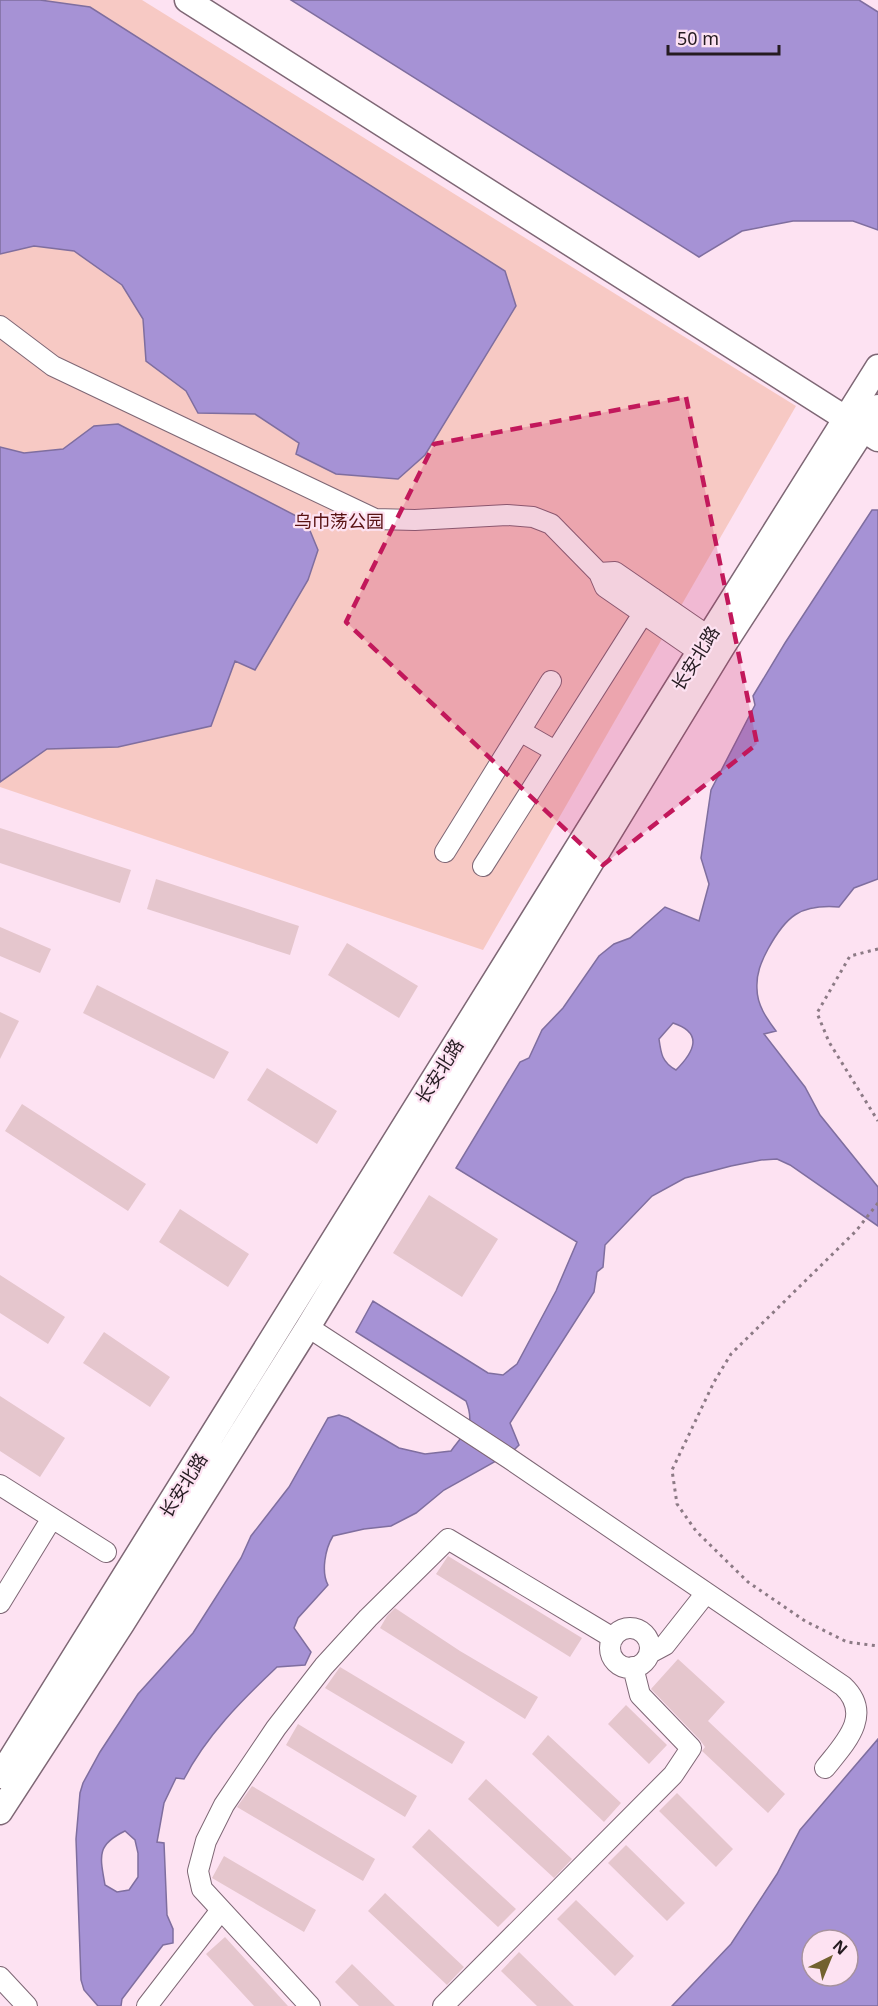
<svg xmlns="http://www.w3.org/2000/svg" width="878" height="2006" viewBox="0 0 878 2006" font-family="'Noto Sans','Noto Sans SC',sans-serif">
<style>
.green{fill:#f7c9c4}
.water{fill:#a692d5;stroke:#7f6e9f;stroke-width:1.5;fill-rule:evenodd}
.building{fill:#e5c6cd}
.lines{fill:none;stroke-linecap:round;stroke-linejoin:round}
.minor-casing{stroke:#7e6775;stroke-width:22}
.major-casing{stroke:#7e6775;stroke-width:27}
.path{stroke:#8c7a85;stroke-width:3;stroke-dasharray:3 4.5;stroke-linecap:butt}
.minor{stroke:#fff;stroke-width:20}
.major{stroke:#fff;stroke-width:24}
.marked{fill:#c2185b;fill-opacity:0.2;stroke:#c2185b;stroke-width:4.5;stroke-dasharray:12 8;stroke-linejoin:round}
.labels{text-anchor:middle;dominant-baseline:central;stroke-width:4.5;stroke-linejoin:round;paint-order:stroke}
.park-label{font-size:18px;fill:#591213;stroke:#fde2f2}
.street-label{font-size:18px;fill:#251b21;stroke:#fde2f2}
</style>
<rect width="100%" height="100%" fill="#fde2f2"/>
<path class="green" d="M0 0H142L796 406 483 950 0 787Z"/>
<path class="water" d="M0 0H40L90 7 505 271 516 306 425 455 398 479 336 474 296 454 299 443 255 414 198 413 186 391 146 361 143 319 122 285 74 251 34 246 0 254Z
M291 0H859L878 12V230L853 221H793L742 231 699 257Z
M118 424 306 521 318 550 308 580 255 670 235 661 211 726 118 747 47 749 0 782V447L24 453 63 449 94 426Z
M872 510H878V879L854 888 839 907C800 904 786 916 768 949 761 962 756 974 757 989 757 1005 767 1019 776 1031L764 1034 805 1087 820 1115 878 1187V1226L790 1165 777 1159 761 1160 731 1166 685 1178 652 1196 605 1245 603 1267 597 1272 594 1292 510 1423 519 1445 512 1452 444 1490 416 1513 391 1526 364 1529 333 1536C325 1549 321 1572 328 1585L298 1618 294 1628 311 1652 305 1665 277 1667C242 1700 206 1736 184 1779L176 1778 164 1803 157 1842 164 1843 167 1915 173 1929V1943L163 1945 122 1999 121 2006H98L84 1990 81 1980 76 1839 80 1793 83 1783 100 1752 138 1694 193 1633 241 1558 251 1536 289 1487 328 1418 339 1415 348 1418 399 1448 425 1454 451 1451C465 1431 476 1427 466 1401L356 1332 373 1301 488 1373 503 1375 517 1364 556 1291 577 1242 456 1168 520 1062 529 1058 542 1030 563 1008 599 956 614 944 630 938 665 907 699 921 709 884 701 858 711 790 755 705 753 696 785 643ZM673 1023C704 1033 694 1052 676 1070 662 1062 661 1054 659 1039ZM125 1831 135 1840 138 1853V1877L129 1890 117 1892 105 1885C100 1856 96 1845 125 1831Z
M878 1739V2006H672L731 1944 777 1874 800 1830ZM812 1940H848V1976H812Z"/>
<path class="building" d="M0 828 131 870 120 903 0 863Z
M156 879 299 926 290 955 147 909Z
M0 927 51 949 40 973 0 956Z
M347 943 418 986 399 1018 328 975Z
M97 985 229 1052 214 1079 83 1013Z
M0 1012 19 1021 0 1059Z
M267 1068 337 1111 317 1144 247 1100Z
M22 1104 146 1184 128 1211 5 1131Z
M429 1195 498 1239 462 1297 393 1253Z
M180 1209 249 1254 228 1287 159 1242Z
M0 1275 65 1317 48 1344 0 1313Z
M104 1332 170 1377 150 1407 83 1363Z
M0 1396 65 1438 40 1477 0 1451Z
M448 1556 582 1638 570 1657 436 1574Z
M395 1608 460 1651 538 1697 525 1719 380 1628 387 1616Z
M678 1659 725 1702 708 1721 785 1794 768 1813 702 1751 705 1747 700 1740 651 1689Z
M340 1667 465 1742 452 1764 325 1688Z
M626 1705 667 1745 649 1764 608 1724Z
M298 1724 417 1796 405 1817 286 1745Z
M548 1735 621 1803 604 1822 532 1754Z
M486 1779 572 1859 554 1878 468 1799Z
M252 1786 375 1859 363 1881 237 1807Z
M677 1793 733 1849 716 1867 659 1811Z
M429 1829 516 1909 498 1927 412 1847Z
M626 1845 685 1903 667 1921 608 1863Z
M224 1856 316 1910 304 1932 212 1878Z
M385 1893 464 1967 447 1985 368 1911Z
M576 1900 634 1956 615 1976 557 1919Z
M225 1937 288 2006H254L206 1954Z
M519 1952 574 2006H537L501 1971Z
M352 1964 395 2006H359L335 1982Z"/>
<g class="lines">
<defs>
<path id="minor" d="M0 326 53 366 375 519 415 520 507 515 533 517 551 524 599 573
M709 659 605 587 599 573 615 572 721 645
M520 731 555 751
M445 852 551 681
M483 866 653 598
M308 1327 510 1459 843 1686C874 1715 844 1744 825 1768
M0 1485 106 1552
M0 1603 52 1518
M610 1648a20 20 0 1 1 40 0a20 20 0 1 1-40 0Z
M650 1653 665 1645 706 1593
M0 1977 27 2006
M147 2006 221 1910
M310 2006 202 1889 198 1871 206 1841 224 1805 276 1728 324 1666 368 1618 448 1539 613 1638
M443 2006 673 1775 691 1748 640 1695 633 1667"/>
<path id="major" d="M187 0 878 439
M0 1776 699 652 878 367
M0 1812 122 1624 308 1327 723 646 878 407"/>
</defs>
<use href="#minor" class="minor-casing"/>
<use href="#major" class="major-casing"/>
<path class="path" d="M878 949 850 956 817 1013 829 1042 878 1121
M878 1203 856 1231 731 1354 714 1382 672 1470 677 1504 696 1531 748 1582 805 1621 847 1642 878 1646"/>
<use href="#minor" class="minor"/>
<use href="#major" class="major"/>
</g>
<path class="marked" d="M686 397 757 744 603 865 346 622 434 444Z"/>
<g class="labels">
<g class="park-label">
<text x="339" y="521">乌巾荡公园</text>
</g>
<g class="street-label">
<text transform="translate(695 658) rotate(-58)">长安北路</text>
<text transform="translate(439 1071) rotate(-58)">长安北路</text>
<text transform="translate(183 1485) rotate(-58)">长安北路</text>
</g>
</g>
<g transform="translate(830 1958) rotate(43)"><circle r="28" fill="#fde2f2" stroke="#a7929e" stroke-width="1.5"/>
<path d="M0-4.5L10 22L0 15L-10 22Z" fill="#72612f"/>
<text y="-9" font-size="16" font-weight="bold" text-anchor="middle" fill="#251b21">N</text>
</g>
<path d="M668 45v9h111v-9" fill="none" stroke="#251b21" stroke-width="3"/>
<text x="677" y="45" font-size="18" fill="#251b21" stroke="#fde2f2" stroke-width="4.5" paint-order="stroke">50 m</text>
</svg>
